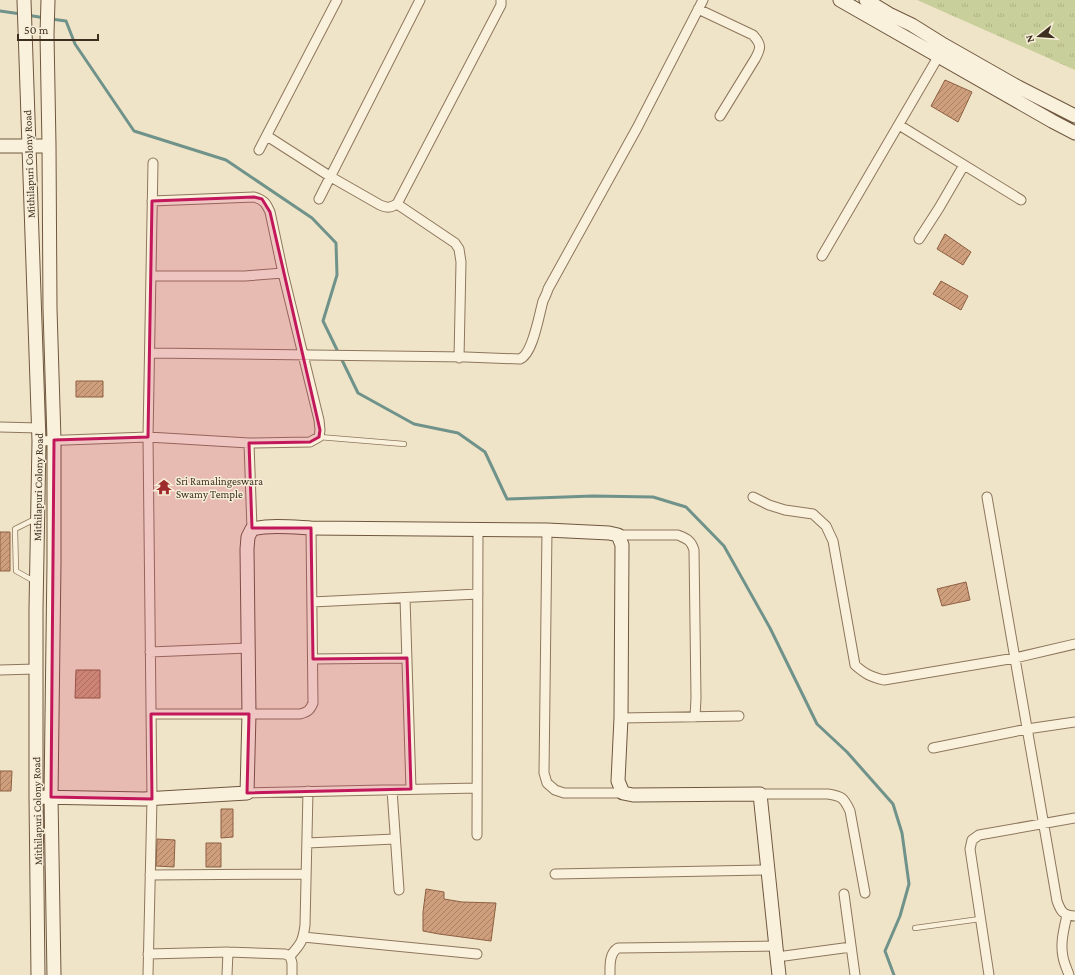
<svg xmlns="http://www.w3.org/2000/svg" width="1075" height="975" viewBox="0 0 1075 975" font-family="'Crimson Pro',serif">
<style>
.grass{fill:url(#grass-tufts)}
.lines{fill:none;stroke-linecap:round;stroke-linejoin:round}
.stream{stroke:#6f938a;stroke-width:3}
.building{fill:url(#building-hatch);stroke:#8d5f41}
.lane-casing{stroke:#8d765c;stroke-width:6}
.street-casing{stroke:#8d765c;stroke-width:11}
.secondary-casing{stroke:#6f573f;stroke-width:15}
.lane{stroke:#faf1dc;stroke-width:4.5}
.street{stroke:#faf1dc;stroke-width:9}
.secondary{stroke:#faf1dc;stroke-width:13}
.marked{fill:#c2185b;fill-opacity:0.2;stroke:#c2185b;stroke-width:3;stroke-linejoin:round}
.labels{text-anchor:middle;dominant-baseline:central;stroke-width:3;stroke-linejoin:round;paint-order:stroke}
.street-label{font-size:11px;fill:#3d2e20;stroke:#f7eed8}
.poi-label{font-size:11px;fill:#3d2e20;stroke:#f7eed8;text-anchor:start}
</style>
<defs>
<pattern id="grass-tufts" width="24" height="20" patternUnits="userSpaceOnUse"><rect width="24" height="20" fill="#c9cf9b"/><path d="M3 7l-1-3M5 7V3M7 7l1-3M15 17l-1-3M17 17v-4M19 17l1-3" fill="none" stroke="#aeb285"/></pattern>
<pattern id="building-hatch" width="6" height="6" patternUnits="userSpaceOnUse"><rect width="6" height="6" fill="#cf9f7d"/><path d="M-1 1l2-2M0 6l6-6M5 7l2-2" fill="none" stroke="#a98266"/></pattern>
</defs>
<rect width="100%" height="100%" fill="#f0e4c8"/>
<path class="grass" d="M917 0H1075V70Z"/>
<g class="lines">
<path class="stream" d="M0 11 21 14
M27 15 45 18
M51 19 66 21 75 44 134 131 226 160 312 218 336 243 337 275 323 321 358 393 414 424 458 433 485 452 507 499 593 496 653 497 686 507 724 546 770 628 817 724 847 752 893 804 902 833 909 884 900 916 885 951 894 975"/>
</g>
<path class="building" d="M945 80 972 92 958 122 931 106Z
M945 234 971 252 963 265 937 249Z
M941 281 968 296 961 310 933 294Z
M76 381H103V397H76Z
M0 532H10V571H0Z
M966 582 970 600 942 606 937 589Z
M76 670H100V698H75Z
M0 771H12L11 791H0Z
M221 809H233V837L221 838Z
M157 839 175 840 174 867 156 866Z
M206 843H221V867H206Z
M426 889 444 892V899L462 902 496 903 491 941 439 934 423 931V912Z"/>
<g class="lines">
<defs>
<path id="lane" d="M319 437 404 444
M34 581 16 571 15 529 35 519
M915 928 980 919"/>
<path id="street" d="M698 9 753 35C762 45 761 48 755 59L720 116
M899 125 1021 200
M267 136 331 177 380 205C387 208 390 208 397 204L501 5V0
M259 150 337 0
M319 199 420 0
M152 201 254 197C264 200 266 203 270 212L283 273
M397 204 455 243 459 249 461 262 459 358
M919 239 939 208 964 165
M822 256 941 52
M150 353 466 357 520 359C533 354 539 315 543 301 545 297 547 293 548 289L637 128 703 0
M0 427 39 428
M39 441 148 437 249 443 310 442 319 437 320 430 319 420 283 273 245 276H151
M249 443 252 529
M753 497 769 505 785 510 813 514 826 526 833 541 855 665C865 674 871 677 884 680L1015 658 1075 644
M987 497 1057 901C1061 912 1063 915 1075 916
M547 530 544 773 547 783 555 790 564 793H623
M618 535H678C687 539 691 540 694 550L696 698 695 717
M405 598 411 789
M312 602 478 594
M150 652 248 648
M313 659 407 658
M0 670 36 669
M151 714H300C308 712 310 710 313 703L311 528
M621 718 739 716
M933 748 1027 729 1075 722
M392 790 399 890
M247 793 477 788
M760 794H828C842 796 844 798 850 811L865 893
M477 835 478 530
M307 843 395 839
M555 874 768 870
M150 875 306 874
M844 894 855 975
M1067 915C1064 929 1060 943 1063 957 1064 963 1067 969 1069 975
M303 937 477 954
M148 954 228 952 285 954 290 956 292 963V975
M290 956C301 944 303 941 305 925L308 791
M777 957 851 947
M148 975 152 799 148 437 153 163
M227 975 228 952
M610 975C610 966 609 953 618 948L776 946
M989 975 970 849 972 840 979 835 1075 818"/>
<path id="secondary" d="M24 0 39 441 36 609V797L38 975
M48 0 47 34 49 146 50 309 54 440V562L51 797 54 975
M840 0 1052 121 1075 133
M866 0 889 14 912 25 944 45 1018 87 1075 116
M0 146H49
M36 797 144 799 247 793 249 714 247 549 248 537 252 529C271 525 291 527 311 528L547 530 609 533 618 535 622 545 621 718 618 781 623 793 633 795 760 794 777 957 779 975"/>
</defs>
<use href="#lane" class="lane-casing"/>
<use href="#street" class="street-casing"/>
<use href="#secondary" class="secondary-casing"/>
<use href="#lane" class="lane"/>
<use href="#street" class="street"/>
<use href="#secondary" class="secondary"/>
</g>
<path class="marked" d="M254 197 262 199 270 212 320 430 319 437 310 442 249 443 252 528H311L313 659 407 658 411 789 247 793 249 714H151L152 799 51 797 54 440 148 437 152 201Z"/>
<defs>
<symbol id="temple-bare" viewBox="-9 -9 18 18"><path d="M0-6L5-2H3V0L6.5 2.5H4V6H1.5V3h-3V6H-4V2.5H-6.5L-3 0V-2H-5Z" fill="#9e2a2b" stroke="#f7eed8" stroke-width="2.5" paint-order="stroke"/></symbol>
</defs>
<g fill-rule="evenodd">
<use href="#temple-bare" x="153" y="476" width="22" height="22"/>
</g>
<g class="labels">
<g class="street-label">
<text transform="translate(29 164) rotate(-92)">Mithilapuri Colony Road</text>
<text transform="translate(38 487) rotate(-89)">Mithilapuri Colony Road</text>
<text transform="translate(37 811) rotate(-91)">Mithilapuri Colony Road</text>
</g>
<g class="poi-label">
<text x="176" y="481">Sri Ramalingeswara<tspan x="176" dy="13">Swamy Temple</tspan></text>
</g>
</g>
<g transform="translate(1039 36) rotate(253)" stroke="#f7eed8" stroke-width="3" paint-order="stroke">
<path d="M0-3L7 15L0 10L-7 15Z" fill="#3d2e20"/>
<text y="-6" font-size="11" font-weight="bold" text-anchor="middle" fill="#3d2e20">N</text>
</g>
<path d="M18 34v6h80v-6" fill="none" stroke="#3d2e20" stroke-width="2"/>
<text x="24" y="34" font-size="12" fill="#3d2e20" stroke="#f7eed8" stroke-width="3" paint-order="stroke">50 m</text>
</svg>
